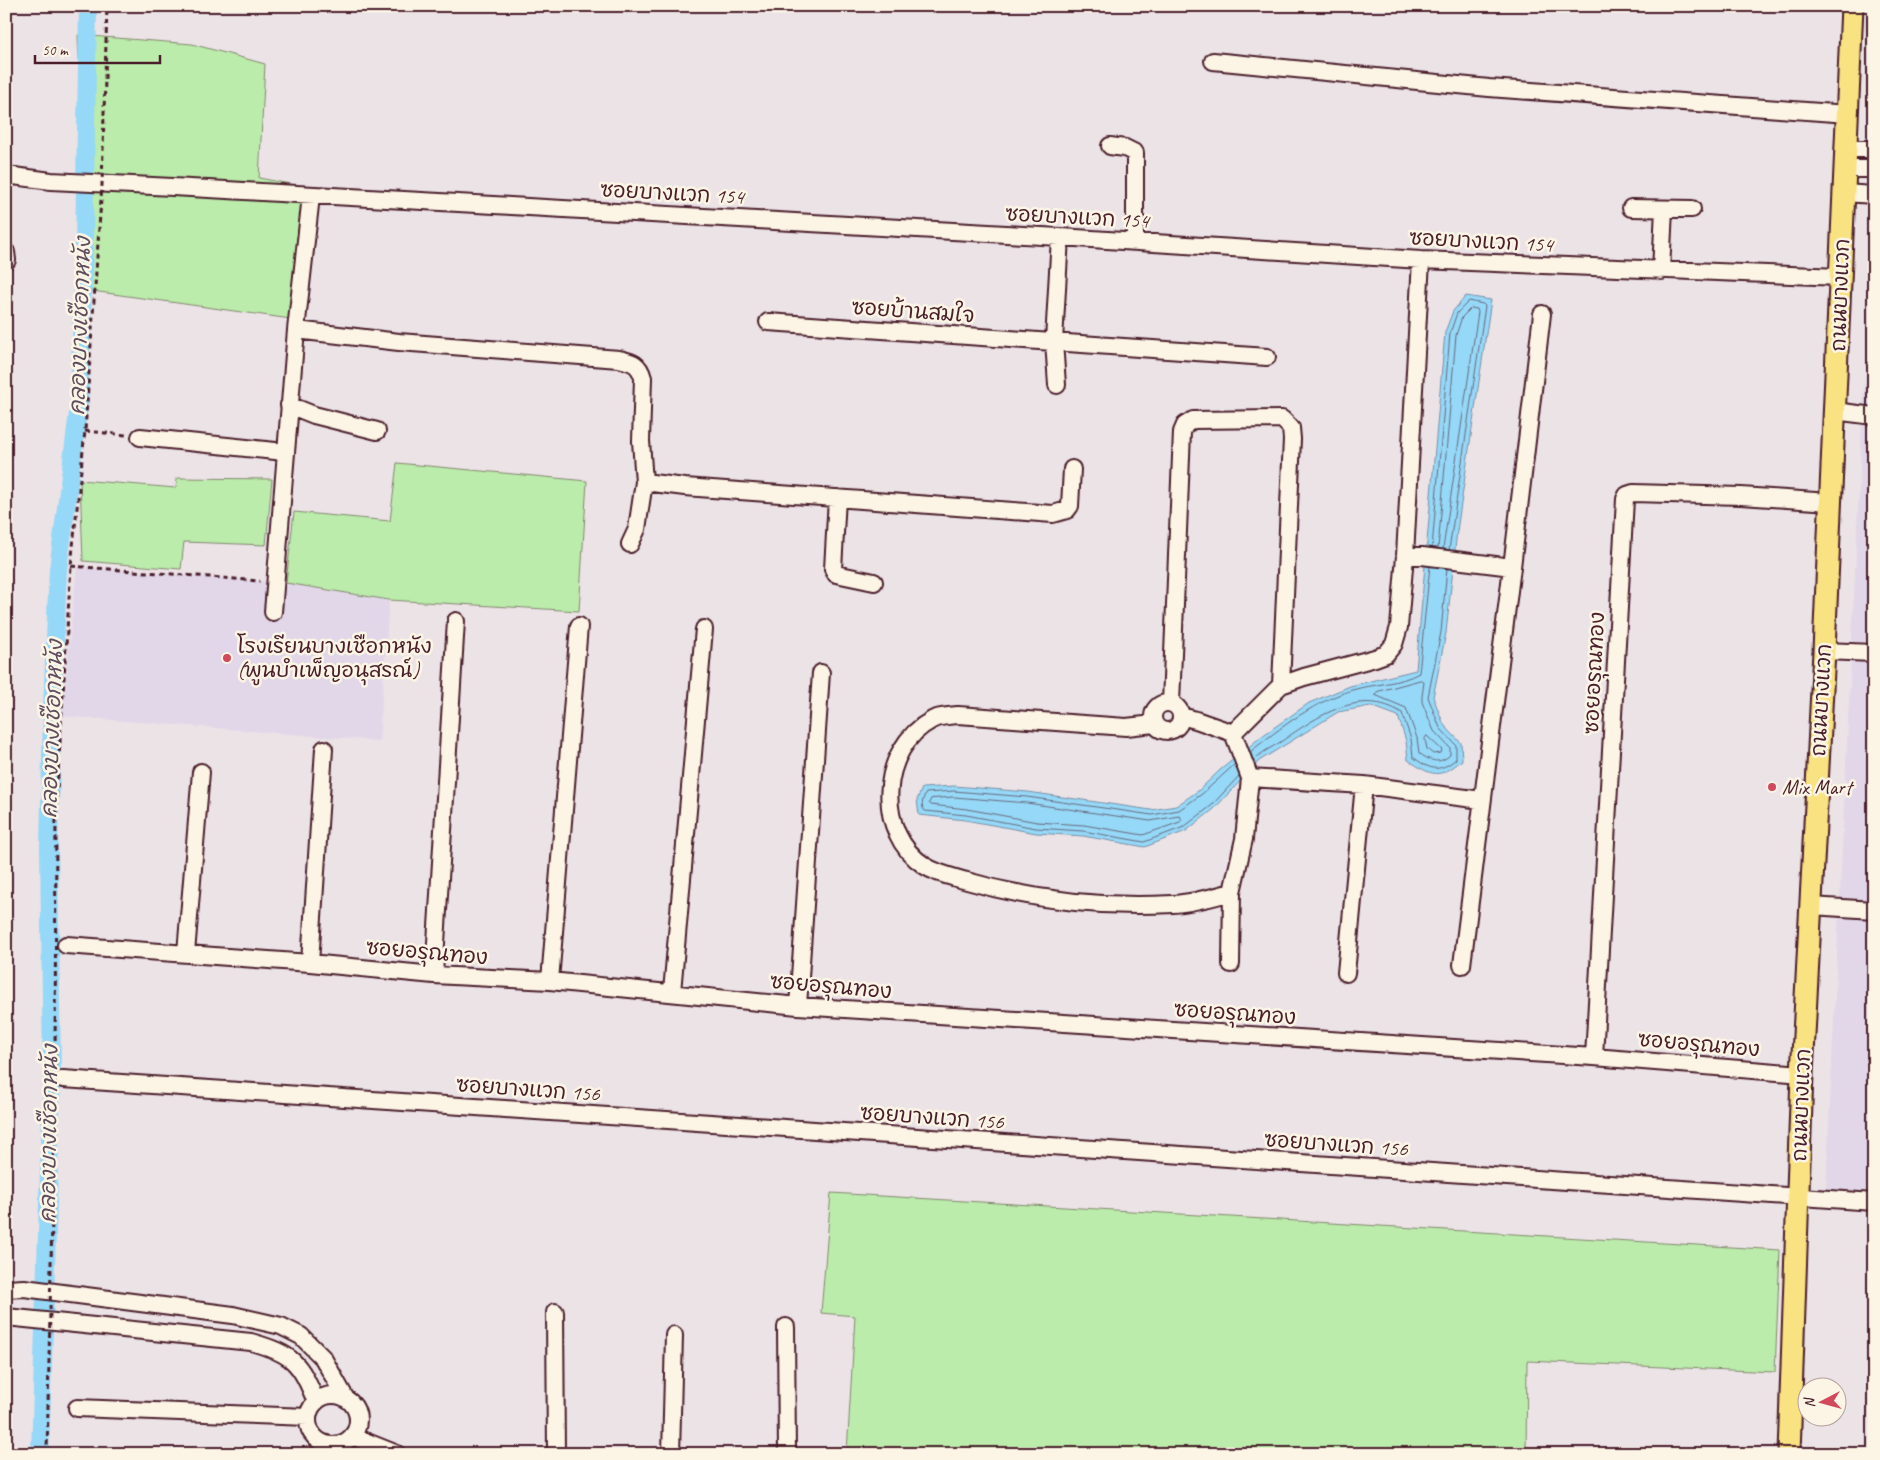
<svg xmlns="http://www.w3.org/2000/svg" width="1880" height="1460" viewBox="0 0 1880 1460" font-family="Caveat,'Playpen Sans Thai',sans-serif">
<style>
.built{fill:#e1d7e8}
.green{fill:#bbecac;stroke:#82866c}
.water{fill:#95d8f7;stroke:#778ea5}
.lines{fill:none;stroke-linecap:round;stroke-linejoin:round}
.shore{stroke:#68697d;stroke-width:1}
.canal{stroke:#95d8f7;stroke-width:18}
.minor-casing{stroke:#4a1f2b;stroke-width:20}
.major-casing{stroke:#4a1f2b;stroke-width:25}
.path{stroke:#4a1f2b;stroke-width:3;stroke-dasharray:5 4;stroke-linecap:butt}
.minor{stroke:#fcf5e5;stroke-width:16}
.major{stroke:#f8e281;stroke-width:21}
.path-bridge{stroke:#4a1f2b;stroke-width:3;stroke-dasharray:5 4;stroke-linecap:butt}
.poi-dot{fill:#d1495b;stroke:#fcf5e5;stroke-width:2}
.labels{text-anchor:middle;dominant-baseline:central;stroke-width:5;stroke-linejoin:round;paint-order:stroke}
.street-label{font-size:21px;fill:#4a1f2b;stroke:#fcf5e5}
.poi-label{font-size:21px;fill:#4a1f2b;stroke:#fcf5e5;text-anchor:start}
.water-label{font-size:22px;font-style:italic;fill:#5d4d5e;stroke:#fcf5e5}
</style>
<rect width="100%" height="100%" fill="#ece3e7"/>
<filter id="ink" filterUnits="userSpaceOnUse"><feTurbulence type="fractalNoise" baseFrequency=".02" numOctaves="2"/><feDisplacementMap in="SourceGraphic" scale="10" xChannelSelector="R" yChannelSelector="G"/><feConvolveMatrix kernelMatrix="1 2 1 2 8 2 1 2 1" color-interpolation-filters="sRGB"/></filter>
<g filter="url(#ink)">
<path class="built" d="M1864 382 1874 387V1062L1870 1133 1874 1134V1162L1870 1193 1826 1189Z
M77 566 286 583 389 600 379 741 62 716Z"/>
<path class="green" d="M78 35 192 44 265 64 259 178 311 188 291 319 85 290Z
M397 463 587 481 579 611 389 600 286 583 294 512 390 521Z
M177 478 272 479 266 545 184 542 181 569 83 561 80 480 176 488Z
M831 1193 1780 1250 1775 1372 1527 1361 1526 1454 847 1453 855 1316 821 1313Z"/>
<path class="water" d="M1466 296 1491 300 1457 531 1446 633 1433 697 1444 725 1461 743 1462 760C1439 780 1432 776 1408 760L1406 741 1398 716 1371 706 1338 712 1259 761 1214 809 1186 831 1145 847 1083 836 1036 833 965 820 919 815 917 800 922 788 954 786 1028 792 1151 810 1176 806 1198 791 1219 771 1262 736 1309 703 1350 686 1416 670 1445 332 1453 311Z"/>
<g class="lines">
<path class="shore" d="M1432 548 1450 333 1457 313 1469 301 1483 304 1485 306 1449 550
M1438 549 1456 335 1462 317 1471 308 1477 309 1478 312 1443 549
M1421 680 1424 682 1422 696V702L1434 731 1450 748V755C1439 765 1430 761 1419 753L1417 738 1406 708 1375 695 1377 692Z
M1427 736 1442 750 1441 753 1433 754 1427 749 1425 739Z
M1250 752C1281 727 1314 702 1352 690 1373 684 1400 684 1419 673L1430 566
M1253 761C1261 752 1273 747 1282 741 1316 717 1361 686 1402 713L1411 739 1413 757C1430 770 1439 773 1456 759V745L1440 728 1428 697 1441 632 1447 568
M1235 764 1202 794 1179 810 1152 815 1027 797 954 791 926 793C923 798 920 806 925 811L966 815 1036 828 1083 831 1144 842 1184 827 1211 806 1239 776
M954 797 1027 803 1150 821 1179 816 1182 819 1180 822 1143 835 1084 825 1037 822 967 809 931 805 929 803 931 799Z"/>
<path class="canal" d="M40 1454 52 1075 49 849 52 709 58 570 79 405 84 248 88 6"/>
<defs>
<path id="minor" d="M1213 61 1489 88 1848 114
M1110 146 1125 148 1135 153V241
M1846 149H1874
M1845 169H1874
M6 175 51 181 173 187 1060 237 1421 260 1840 277
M1844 193 1874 195
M1631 208 1692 209
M6 252 7 260
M1421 260 1405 556 1399 627 1394 644 1386 654 1375 658 1304 677 1281 685 1233 733 1250 778 1364 785 1482 800
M1661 271 1664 209
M768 322 1267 357
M296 330 399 342 619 359C632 362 639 363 643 378L641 441 644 482 637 529 630 544
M1057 385 1054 341 1060 237
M289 405 314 415 377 431
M1834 411 1874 416
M140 437 285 452
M644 482 685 487 1053 514 1067 510 1070 506 1072 469
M837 498 833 569 836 574 874 582
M1405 556H1422L1512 567
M273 612 296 330 311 196
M1824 651 1874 653
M1153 717a14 14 0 1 1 28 0a14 14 0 1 1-28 0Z
M1171 703 1182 432 1185 425 1193 420 1282 419 1291 428 1292 439 1281 685
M1181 716 1196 720 1233 733
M1154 724 1126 727 958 715C950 716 939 716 932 720 879 748 874 833 925 866 937 874 953 877 967 881 1033 900 1104 908 1173 904 1193 903 1213 897 1232 892L1244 839 1250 778
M1811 906 1874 910
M66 945 310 963 434 975 550 981 798 1006 1594 1057 1802 1074
M186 953 201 772
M310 963 324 749
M1231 964 1232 892
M1462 965 1512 567 1542 314
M1346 973 1364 785
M434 975 456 621
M550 981 579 626
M672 992 704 629
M798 1006 821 673
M1594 1057 1625 499 1627 495 1633 493 1741 496 1830 502
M63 1079 1874 1202
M6 1289 24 1288 233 1315 281 1326 301 1336 323 1358 346 1399
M555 1312 556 1454
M6 1317 251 1342C293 1354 300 1362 316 1402
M786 1327 787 1454
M308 1420a25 25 0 1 1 50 0a25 25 0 1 1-50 0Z
M77 1408 308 1417
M352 1436 397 1454
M671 1454 674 1335"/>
<path id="major" d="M1789 1454 1802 1074 1824 651 1852 6"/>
</defs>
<use href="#minor" class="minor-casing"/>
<use href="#major" class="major-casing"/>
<path class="path" d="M85 431 126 435
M71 566 260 581"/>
<use href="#minor" class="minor"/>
<use href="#major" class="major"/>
<path class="path-bridge" d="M47 1454 55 1075 56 806 71 566 85 431 102 185 107 6"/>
</g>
</g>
<g class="poi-dot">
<circle cx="227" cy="658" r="5"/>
<circle cx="1772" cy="787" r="5"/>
</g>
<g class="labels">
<g class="street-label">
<text transform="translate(672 193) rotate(3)">ซอยบางแวก 154</text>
<text transform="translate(1077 217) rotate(3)">ซอยบางแวก 154</text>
<text transform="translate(1481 241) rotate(3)">ซอยบางแวก 154</text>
<text transform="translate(1840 295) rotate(-88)">ถนนบางแวก</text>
<text transform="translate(913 311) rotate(4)">ซอยบ้านสมใจ</text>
<text transform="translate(1594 673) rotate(-87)">ซอยอรุณทอง</text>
<text transform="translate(1821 700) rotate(-87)">ถนนบางแวก</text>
<text transform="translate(427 952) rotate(5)">ซอยอรุณทอง</text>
<text transform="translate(831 986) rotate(5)">ซอยอรุณทอง</text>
<text transform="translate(1235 1013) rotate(4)">ซอยอรุณทอง</text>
<text transform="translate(1699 1044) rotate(5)">ซอยอรุณทอง</text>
<text transform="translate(528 1089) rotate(4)">ซอยบางแวก 156</text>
<text transform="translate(1801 1105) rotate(-88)">ถนนบางแวก</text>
<text transform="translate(932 1117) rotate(4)">ซอยบางแวก 156</text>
<text transform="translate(1336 1144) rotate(4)">ซอยบางแวก 156</text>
</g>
<g class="poi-label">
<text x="237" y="646">โรงเรียนบางเชือกหนัง<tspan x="237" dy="24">(พูนบำเพ็ญอนุสรณ์)</tspan></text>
<text x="1782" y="787">Mix Mart</text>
</g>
<g class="water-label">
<text transform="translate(80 326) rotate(-88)">คลองบางเชือกหนัง</text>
<text transform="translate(52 729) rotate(-88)">คลองบางเชือกหนัง</text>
<text transform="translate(49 1134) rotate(-89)">คลองบางเชือกหนัง</text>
</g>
</g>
<rect width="1880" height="1460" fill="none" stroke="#fcf5e5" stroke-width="25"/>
<rect x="12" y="12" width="1855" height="1435" fill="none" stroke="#4a1f2b" stroke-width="2" filter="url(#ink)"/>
<g transform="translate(1822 1402) rotate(264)"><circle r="24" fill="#fcf5e5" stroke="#b59f9b"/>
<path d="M0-4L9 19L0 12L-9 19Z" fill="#d1495b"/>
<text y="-8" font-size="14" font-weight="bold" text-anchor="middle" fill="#4a1f2b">N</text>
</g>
<path d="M35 55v8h125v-8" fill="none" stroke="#4a1f2b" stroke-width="2.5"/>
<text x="42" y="55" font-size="15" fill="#4a1f2b" stroke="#fcf5e5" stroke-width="4" paint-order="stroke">50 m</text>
</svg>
